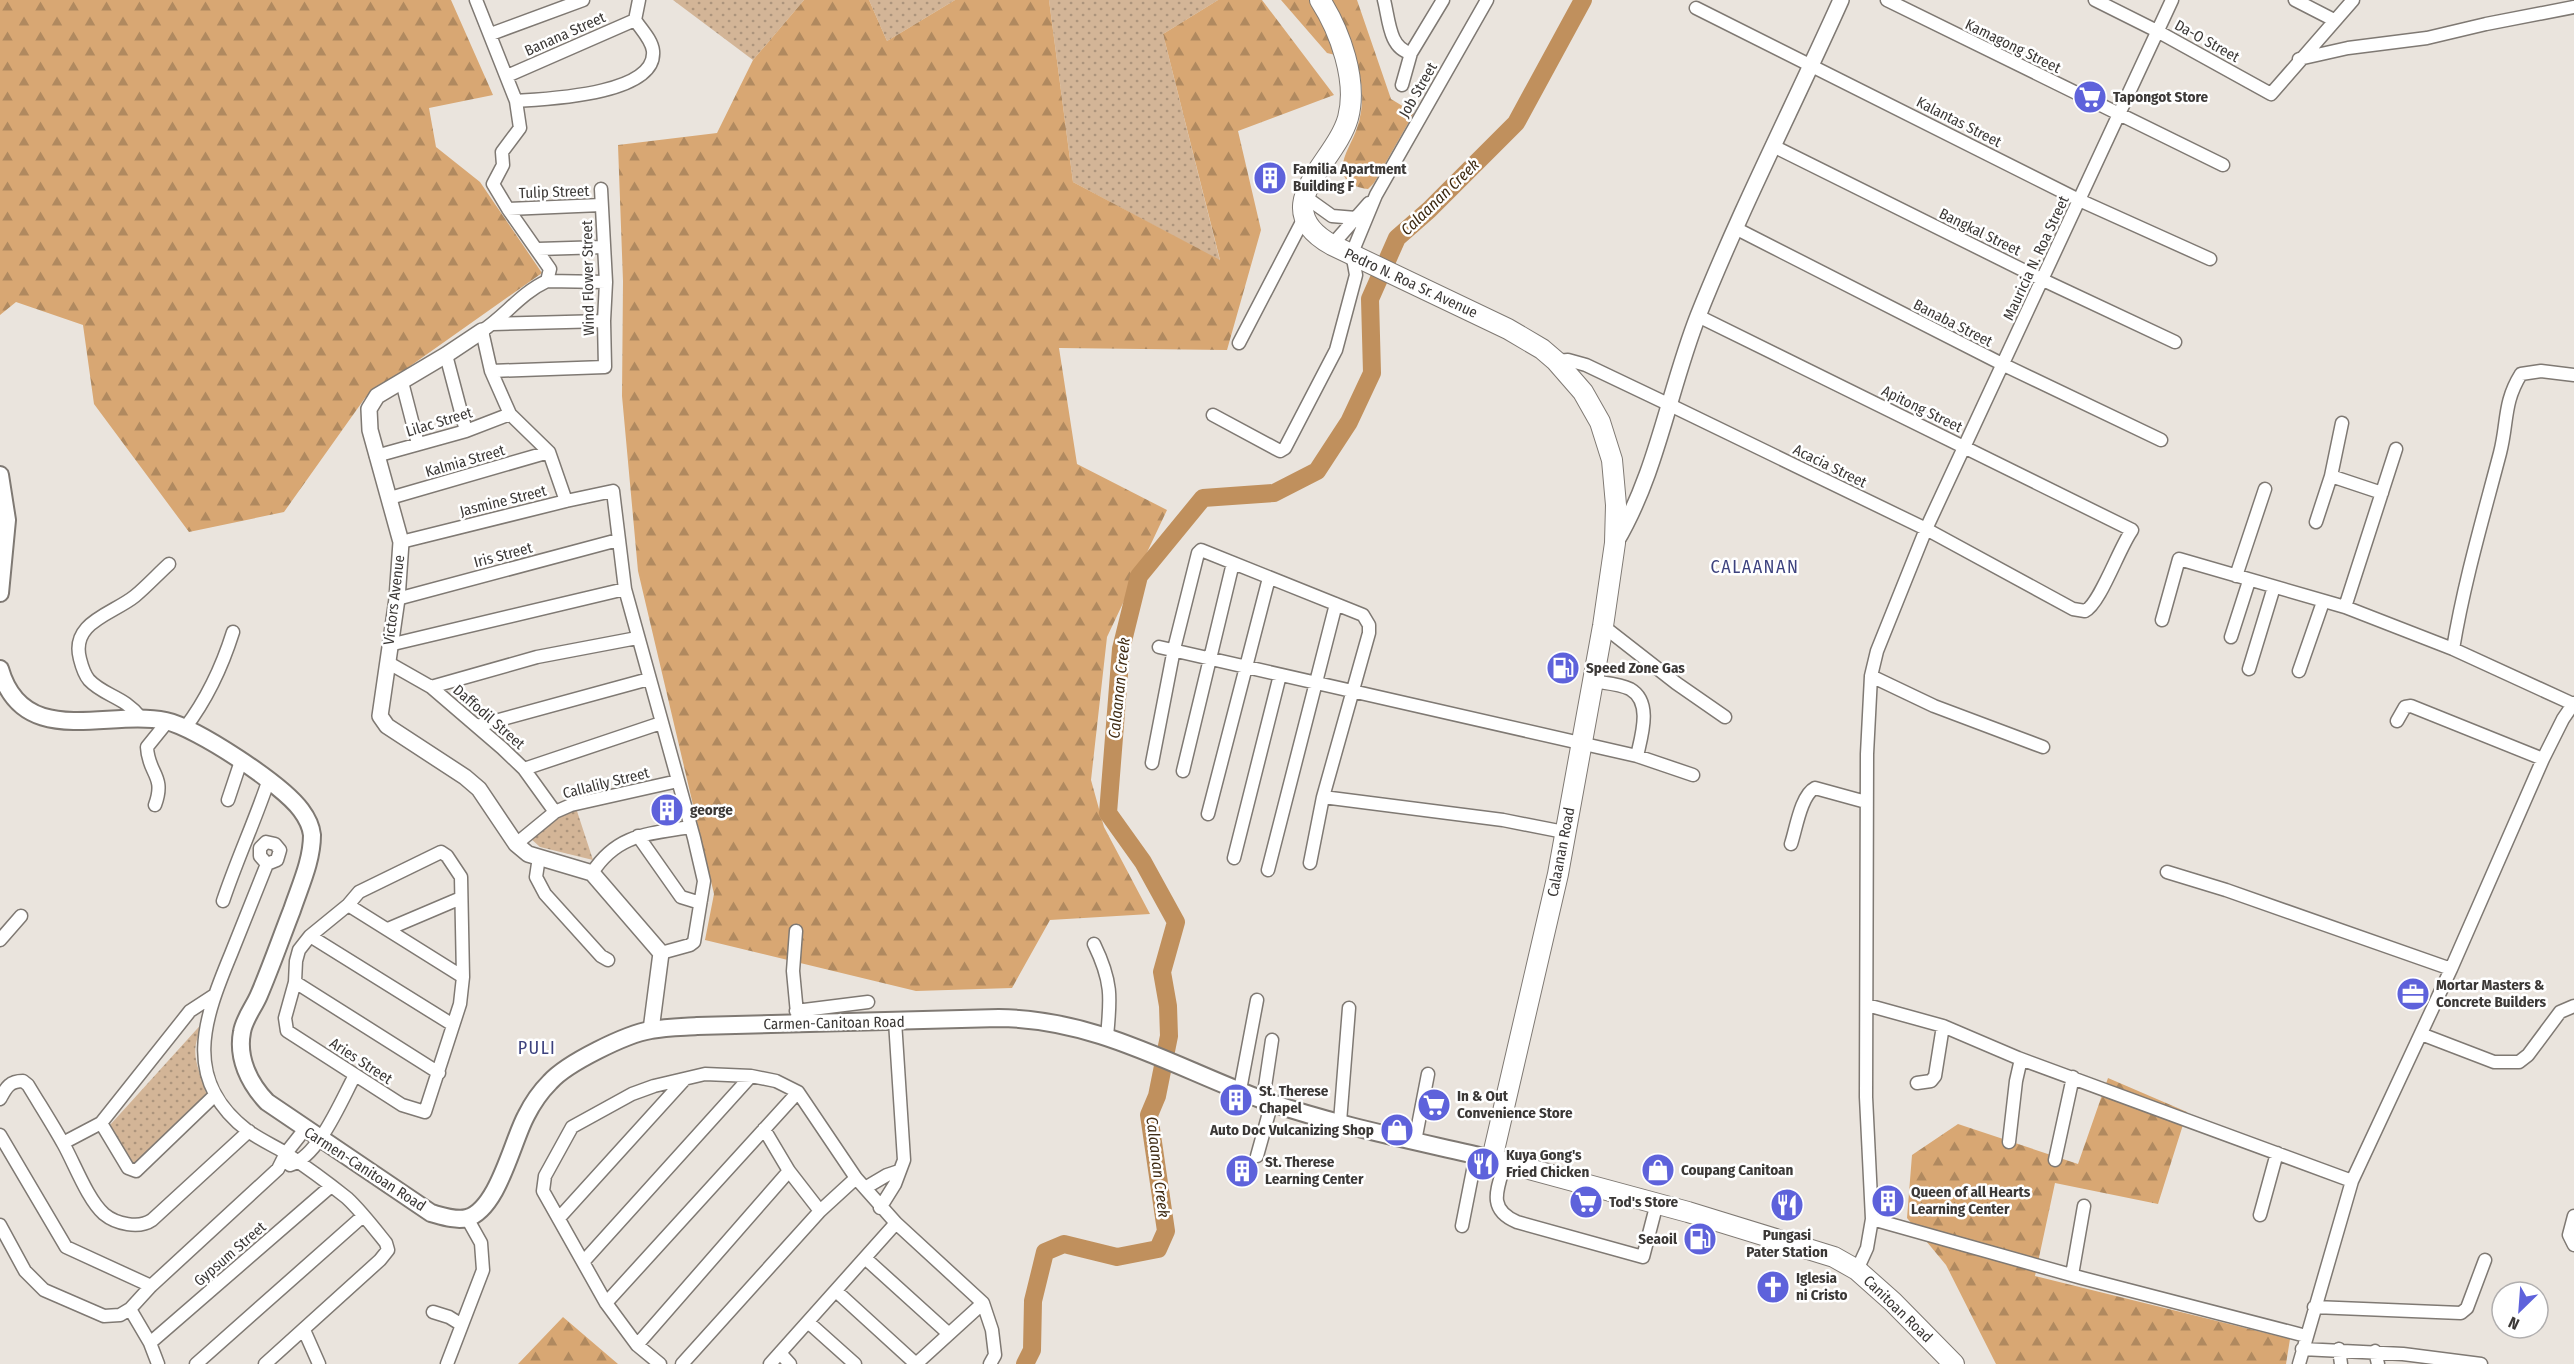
<svg xmlns="http://www.w3.org/2000/svg" width="2574" height="1364" viewBox="0 0 2574 1364" font-family="'Fira Sans Condensed',sans-serif">
<style>
.green{fill:url(#green-dots)}
.forest{fill:url(#forest-firs)}
.lines{fill:none;stroke-linecap:round;stroke-linejoin:round}
.river{stroke:#c0905d;stroke-width:18}
.minor-casing{stroke:#7f7973;stroke-width:15}
.tertiary-casing{stroke:#7f7973;stroke-width:18}
.secondary-casing{stroke:#7f7973;stroke-width:20}
.primary-casing{stroke:#7f7973;stroke-width:22}
.minor{stroke:#fff;stroke-width:12}
.tertiary{stroke:#fff;stroke-width:15}
.secondary{stroke:#fff;stroke-width:16}
.primary{stroke:#fff;stroke-width:20}
.labels{text-anchor:middle;dominant-baseline:central;stroke-width:5;stroke-linejoin:round;paint-order:stroke}
.street-label{font-size:15px;fill:#3b3836;stroke:#fff}
.poi-label{font-size:15px;font-weight:bold;fill:#3b3836;stroke:#fff;text-anchor:start}
.water-label{font-size:16px;font-style:italic;fill:#3f2b13;stroke:#fff}
.quarter-label{font-size:18px;letter-spacing:1.5px;fill:#3d427e;stroke:#fff}
</style>
<defs>
<pattern id="green-dots" width="8" height="8" patternUnits="userSpaceOnUse" patternTransform="scale(1.5)"><rect width="8" height="8" fill="#d3b597"/><path d="M2 2h.1M6 6h.1" fill="none" stroke="#ac947c" stroke-width="1.8" stroke-linecap="round"/></pattern>
<pattern id="forest-firs" width="22" height="20" patternUnits="userSpaceOnUse" patternTransform="scale(1.5)"><rect width="22" height="20" fill="#d8a773"/><path d="M5 1l3.5 6h-7zM16 11l3.5 6h-7z" fill="#b0895f"/></pattern>
</defs>
<rect width="100%" height="100%" fill="#eae4dd"/>
<path class="green" d="M673 0H804L753 60Z
M869 0H955L887 41Z
M1049 0H1218L1163 34 1220 261 1073 182Z
M576 808 593 860 540 847 530 838 564 813Z
M206 1019C187 1053 197 1061 207 1096L135 1167 110 1125Z"/>
<path class="forest" d="M0 0H451L493 95 429 108 436 147 480 182 542 273 365 398 284 512 189 532 94 404 83 325 16 302 0 315Z
M804 0H869L887 41 955 0H1049L1073 182 1220 260 1163 34 1218 0H1262L1334 95 1238 131 1261 230 1227 350 1059 348 1077 464 1167 510 1107 637 1091 780 1104 827 1150 914 1050 920 1012 988 916 991 705 940 714 894 638 571 622 396 623 281 618 145 717 133 753 60Z
M1281 0H1357L1391 99 1414 113 1374 183 1368 189C1358 188 1345 184 1343 172 1340 159 1353 141 1357 128 1365 105 1363 83 1356 60L1327 53Z
M2108 1078 2187 1112 2158 1204 2055 1183 2035 1276 2290 1339 2286 1364H1996L1946 1265 1907 1218 1912 1155 1958 1124 2078 1164Z
M563 1317 618 1364H518Z"/>
<g class="lines">
<path class="river" d="M1025 1364 1032 1350 1033 1301 1045 1252 1064 1244 1117 1257 1158 1249 1166 1231 1149 1115 1157 1096 1169 1036 1168 1006 1162 972 1176 922 1143 862 1108 813 1121 649 1139 576 1203 498 1274 493 1317 471 1349 422 1372 373 1370 299 1397 238 1429 210 1516 123 1583 0"/>
<defs>
<path id="minor" d="M476 0 516 101 520 128 502 152 503 165 493 184 508 209 550 269 547 281C521 293 505 316 482 331L491 371 510 414 549 452 566 501
M1384 0C1389 19 1389 49 1411 53
M1887 0 2223 165
M2095 0 2157 31 2271 94 2353 0
M2295 0 2334 20
M1696 8 2079 200 2210 259
M491 34 583 0
M2299 59 2348 48 2427 38 2486 24 2574 7
M507 76 635 20
M1402 85 1411 53 1443 0
M516 101C545 99 657 95 653 51 652 40 641 29 635 20L639 0
M1773 146 2043 280 2175 342
M1304 196 1332 216 1356 218
M508 209 601 205
M1735 228 2004 365 2161 440
M1332 245 1369 203
M538 249 604 247
M547 281 606 282
M493 324 604 321
M1239 343 1304 218
M446 355 466 431
M1556 361 1568 360 1586 365 1670 405 1926 529 2073 609 2085 611C2100 604 2119 548 2132 530L1698 316
M491 371 605 367 604 321 606 282 601 189
M402 382 418 444
M1213 415 1280 451 1285 448 1336 350 1356 275 1352 253 1376 195 1487 0
M376 456 466 431 510 414
M2331 476 2382 493
M390 498 549 452
M2316 522 2331 476 2342 423
M401 542 566 501 613 491 625 589 694 838 704 881 694 942 690 945 661 953
M2236 576 2265 489
M397 599 618 540
M2345 607 2396 449
M2162 620 2179 559 2345 607 2453 649 2573 704
M1603 626 1676 683 1725 717
M2231 637 2249 581
M389 645 625 589
M1159 647 1637 756 1693 775
M2453 649C2464 582 2483 518 2500 453 2508 422 2503 403 2521 374L2541 371 2574 375
M387 662 431 687 502 748 524 769 555 812
M2249 669 2274 587
M2299 671 2323 602
M1871 676 1934 706 2043 747
M1593 681C1604 683 1620 684 1630 689 1653 702 1641 737 1637 756
M431 687 537 657 637 638
M141 718C124 696 104 696 89 680 84 674 82 667 80 659 70 622 113 614 135 596 147 586 158 574 169 564
M2397 721 2405 707 2411 706 2543 759
M477 726 649 679
M185 728C207 699 222 667 233 632
M1152 763 1174 649 1198 553 1201 550 1363 615 1369 625V633L1323 797 1310 863
M524 769 661 723
M1183 771 1233 563
M1323 797 1503 820 1564 832
M228 800 241 761
M155 805C166 775 148 774 147 747L168 721
M1208 814 1269 578
M638 836 681 897 694 901 701 900
M516 844 555 812 571 805 678 781
M1791 844C1796 829 1801 795 1815 788L1866 802
M441 852 447 856 461 877 463 977 460 1004 425 1112 402 1105 287 1031 285 1018 295 982 296 961 299 950 310 936 348 905 359 892Z
M539 857 536 877 545 894 601 956 608 960
M1234 858 1280 675
M1268 870 1336 604
M2167 872 2226 890 2451 969
M592 873C617 834 648 834 690 827
M223 901C237 859 255 821 269 779
M348 905 463 977
M388 929 461 898
M796 931 793 971 798 1024
M310 936 453 1025
M0 940 21 916
M1094 944C1112 981 1111 997 1107 1036
M295 982 439 1073
M213 996 190 1011 101 1123 128 1168 136 1171 214 1096
M1867 1005 1943 1026 2018 1058 2352 1181
M796 1011 868 1002
M2421 1034 2494 1062H2519L2528 1055 2560 1012 2574 1006
M1917 1083 1931 1081 1935 1076 1943 1026
M1240 1090 1257 1000
M0 1099C6 1088 9 1081 23 1081L28 1085C40 1105 53 1125 64 1145 75 1165 88 1200 104 1214 116 1224 139 1229 152 1220L249 1131
M1263 1100 1272 1040
M1340 1122 1349 1008
M764 1129 789 1171 820 1211
M0 1135 66 1247 151 1286
M1415 1141 1428 1074
M2009 1142 2016 1081 2021 1059
M63 1143 101 1123
M1257 1156 1272 1102
M2055 1160 2073 1077
M1505 1163C1498 1188 1486 1209 1517 1222L1643 1257 1657 1203
M290 1165C319 1156 341 1101 355 1075
M865 1188 887 1175 899 1171
M880 1208 895 1184 904 1160 895 1021
M2260 1215 2277 1153
M2574 1216 2569 1235 2574 1245
M559 1218 685 1079
M1872 1219 2082 1278 2306 1336
M0 1225 25 1271 44 1290 104 1316 120 1315 130 1309 151 1286 278 1169 286 1153 305 1129
M1462 1226 1476 1155
M865 1258 949 1334
M584 1261 751 1076
M1857 1270 1867 1248 1872 1219 1866 1097 1867 754 1871 676 1877 651 1926 529 2172 0
M2072 1275 2084 1206
M836 1291 916 1364
M606 1303 798 1092
M2314 1307 2461 1313 2467 1308 2485 1260
M130 1309 150 1343 158 1364
M433 1312 449 1317 462 1325
M808 1322 855 1364
M304 1330 319 1364
M150 1343 330 1187
M637 1345 789 1171
M2302 1349 2403 1354 2481 1364
M2339 1349 2341 1364
M2375 1351 2378 1364
M780 1353 790 1364
M196 1364 363 1216
M265 1364 380 1260 388 1250 386 1243C374 1228 361 1211 347 1198 327 1182 305 1166 284 1152 272 1145 259 1139 248 1131 181 1080 204 1019 231 954 243 924 255 894 267 864L277 860 280 850 275 844 266 842 260 848V856L267 864
M447 1364 483 1270 481 1243 467 1218
M660 1364 637 1345 606 1303 543 1191 545 1176 572 1127 632 1094 654 1086 705 1074 751 1076 776 1081 798 1092 856 1178 896 1223
M682 1364 820 1211 856 1178
M770 1364 896 1223 983 1303 992 1330 995 1355 990 1364
M916 1364 983 1303
M2299 1364 2352 1181 2451 969 2543 759 2563 719 2574 703"/>
<path id="tertiary" d="M482 331 446 355 377 396 369 409 370 430 401 542 397 599 380 716 387 726 465 777 479 789 516 844 528 854 592 873 661 953 651 1030
M1616 542C1657 473 1669 390 1698 316 1741 208 1794 105 1841 0"/>
<path id="secondary" d="M0 475 7 520 0 593
M0 669C23 750 107 709 166 721 197 728 282 784 301 810 307 818 311 826 312 835 312 861 300 886 292 910 281 938 271 967 259 995 254 1007 244 1019 242 1032 237 1058 249 1083 267 1102L431 1213C442 1216 456 1221 467 1218 498 1209 512 1142 526 1116 532 1104 540 1092 550 1082 567 1063 626 1034 651 1030 666 1027 682 1027 697 1026L999 1018C1097 1019 1174 1067 1263 1100 1337 1126 1416 1141 1492 1159"/>
<path id="primary" d="M1320 0C1340 31 1358 81 1348 118 1335 164 1264 207 1332 245L1508 329 1542 349 1556 361 1583 392 1600 422 1612 460 1616 505 1615 543 1603 626 1558 874 1492 1159 1688 1212 1834 1257 1857 1270 1893 1302 1954 1364"/>
</defs>
<use href="#minor" class="minor-casing"/>
<use href="#tertiary" class="tertiary-casing"/>
<use href="#secondary" class="secondary-casing"/>
<use href="#primary" class="primary-casing"/>
<use href="#minor" class="minor"/>
<use href="#tertiary" class="tertiary"/>
<use href="#secondary" class="secondary"/>
<use href="#primary" class="primary"/>
</g>
<defs>
<symbol id="supermarket-disc" viewBox="-11 -11 22 22"><circle r="9.5" fill="#5e62db" stroke="#fff"/><path d="M-6-5.5h2.5l.6 2H6L4.5 2H-2.5L-4.4-4H-6ZM-1.5 3.2a1.3 1.3 0 1 0 .1 0ZM3 3.2a1.3 1.3 0 1 0 .1 0Z" fill="#fff"/></symbol>
<symbol id="building-disc" viewBox="-11 -11 22 22"><circle r="9.5" fill="#5e62db" stroke="#fff"/><path d="M-4-6H4V6H1V3H-1V6H-4ZM-2.5-4.3h1.7v1.8h-1.7ZM.8-4.3h1.7v1.8H.8ZM-2.5-1h1.7V.8h-1.7ZM.8-1h1.7V.8H.8Z" fill="#fff"/></symbol>
<symbol id="fuel-disc" viewBox="-11 -11 22 22"><circle r="9.5" fill="#5e62db" stroke="#fff"/><path d="M-5.5-6h7V0h2V4h1.3V-2.5L3-4.5l.8-.8L6-3V5H2.5V1h-1V6h-7ZM-4.2-4.7v3.2H.2V-4.7Z" fill="#fff"/></symbol>
<symbol id="office-disc" viewBox="-11 -11 22 22"><circle r="9.5" fill="#5e62db" stroke="#fff"/><path d="M-6-3h4V-5.5h4V-3h4V5H-6ZM-1-4.5V-3h2v-1.5ZM-6 0V1H6V0Z" fill="#fff"/></symbol>
<symbol id="shop-disc" viewBox="-11 -11 22 22"><circle r="9.5" fill="#5e62db" stroke="#fff"/><path d="M-5-2.5h2.3a2.7 3.5 0 0 1 5.4 0H5L5.5 6h-11ZM-1.5-2.5h3a1.5 2.3 0 0 0-3 0Z" fill="#fff"/></symbol>
<symbol id="restaurant-disc" viewBox="-11 -11 22 22"><circle r="9.5" fill="#5e62db" stroke="#fff"/><path d="M-5-6h1v4h1v-4h1v4h1v-4h1v5L-1.5 .5V6h-2V.5L-5-1ZM5-6V6H3V1.5H1.5Q1.5-4 5-6Z" fill="#fff"/></symbol>
<symbol id="church-disc" viewBox="-11 -11 22 22"><circle r="9.5" fill="#5e62db" stroke="#fff"/><path d="M-1.2-6h2.4v3.5h3.3v2.4h-3.3V6h-2.4V-.1h-3.3v-2.4h3.3Z" fill="#fff"/></symbol>
</defs>
<g fill-rule="evenodd">
<use href="#supermarket-disc" x="2071" y="78" width="38" height="38"/>
<use href="#building-disc" x="1251" y="159" width="38" height="38"/>
<use href="#fuel-disc" x="1544" y="649" width="38" height="38"/>
<use href="#building-disc" x="648" y="791" width="38" height="38"/>
<use href="#office-disc" x="2394" y="975" width="38" height="38"/>
<use href="#building-disc" x="1217" y="1081" width="38" height="38"/>
<use href="#supermarket-disc" x="1415" y="1086" width="38" height="38"/>
<use href="#shop-disc" x="1378" y="1111" width="38" height="38"/>
<use href="#restaurant-disc" x="1464" y="1145" width="38" height="38"/>
<use href="#shop-disc" x="1639" y="1151" width="38" height="38"/>
<use href="#building-disc" x="1223" y="1152" width="38" height="38"/>
<use href="#building-disc" x="1869" y="1182" width="38" height="38"/>
<use href="#supermarket-disc" x="1567" y="1183" width="38" height="38"/>
<use href="#restaurant-disc" x="1768" y="1186" width="38" height="38"/>
<use href="#fuel-disc" x="1681" y="1220" width="38" height="38"/>
<use href="#church-disc" x="1754" y="1268" width="38" height="38"/>
</g>
<g class="labels">
<g class="street-label">
<text transform="translate(565 34) rotate(-24)">Banana Street</text>
<text transform="translate(2207 41) rotate(29)">Da-O Street</text>
<text transform="translate(2013 46) rotate(26)">Kamagong Street</text>
<text transform="translate(1418 90) rotate(-60)">Job Street</text>
<text transform="translate(1959 122) rotate(27)">Kalantas Street</text>
<text transform="translate(554 192) rotate(-2)">Tulip Street</text>
<text transform="translate(1980 232) rotate(26)">Bangkal Street</text>
<text transform="translate(2036 258) rotate(-65)">Mauricia N. Roa Street</text>
<text transform="translate(588 278) rotate(-91)">Wind Flower Street</text>
<text transform="translate(1411 283) rotate(25)">Pedro N. Roa Sr. Avenue</text>
<text transform="translate(1953 323) rotate(27)">Banaba Street</text>
<text transform="translate(1922 409) rotate(26)">Apitong Street</text>
<text transform="translate(439 422) rotate(-17)">Lilac Street</text>
<text transform="translate(465 461) rotate(-16)">Kalmia Street</text>
<text transform="translate(1830 466) rotate(26)">Acacia Street</text>
<text transform="translate(503 501) rotate(-14)">Jasmine Street</text>
<text transform="translate(503 555) rotate(-15)">Iris Street</text>
<text transform="translate(394 600) rotate(-83)">Victors Avenue</text>
<text transform="translate(489 717) rotate(41)">Daffodil Street</text>
<text transform="translate(606 783) rotate(-14)">Callalily Street</text>
<text transform="translate(1561 852) rotate(-79)">Calaanan Road</text>
<text transform="translate(834 1023) rotate(-1)">Carmen-Canitoan Road</text>
<text transform="translate(361 1061) rotate(33)">Aries Street</text>
<text transform="translate(365 1169) rotate(33)">Carmen-Canitoan Road</text>
<text transform="translate(230 1254) rotate(-41)">Gypsum Street</text>
<text transform="translate(1898 1309) rotate(44)">Canitoan Road</text>
</g>
<g class="poi-label">
<text x="2113" y="97">Tapongot Store</text>
<text x="1293" y="169">Familia Apartment<tspan x="1293" dy="17">Building F</tspan></text>
<text x="1586" y="668">Speed Zone Gas</text>
<text x="690" y="810">george</text>
<text x="2436" y="985">Mortar Masters &amp;<tspan x="2436" dy="17">Concrete Builders</tspan></text>
<text x="1259" y="1091">St. Therese<tspan x="1259" dy="17">Chapel</tspan></text>
<text x="1457" y="1096">In &amp; Out<tspan x="1457" dy="17">Convenience Store</tspan></text>
<text x="1374" y="1130" text-anchor="end">Auto Doc Vulcanizing Shop</text>
<text x="1506" y="1155">Kuya Gong's<tspan x="1506" dy="17">Fried Chicken</tspan></text>
<text x="1265" y="1162">St. Therese<tspan x="1265" dy="17">Learning Center</tspan></text>
<text x="1681" y="1170">Coupang Canitoan</text>
<text x="1911" y="1192">Queen of all Hearts<tspan x="1911" dy="17">Learning Center</tspan></text>
<text x="1609" y="1202">Tod's Store</text>
<text x="1787" y="1235" text-anchor="middle">Pungasi<tspan x="1787" dy="17">Pater Station</tspan></text>
<text x="1677" y="1239" text-anchor="end">Seaoil</text>
<text x="1796" y="1278">Iglesia<tspan x="1796" dy="17">ni Cristo</tspan></text>
</g>
<g class="water-label">
<text transform="translate(1440 197) rotate(-44)">Calaanan Creek</text>
<text transform="translate(1119 688) rotate(-84)">Calaanan Creek</text>
<text transform="translate(1158 1167) rotate(83)">Calaanan Creek</text>
</g>
<g class="quarter-label">
<text x="1755" y="567">CALAANAN</text>
<text x="537" y="1048">PULI</text>
</g>
</g>
<g transform="translate(2520 1310) rotate(205)"><circle r="28" fill="#ffffff" stroke="#b1afaf" stroke-width="1.5"/>
<path d="M0-4.5L10 22L0 15L-10 22Z" fill="#5e62db"/>
<text y="-9" font-size="16" font-weight="bold" text-anchor="middle" fill="#3b3836">N</text>
</g>
</svg>
